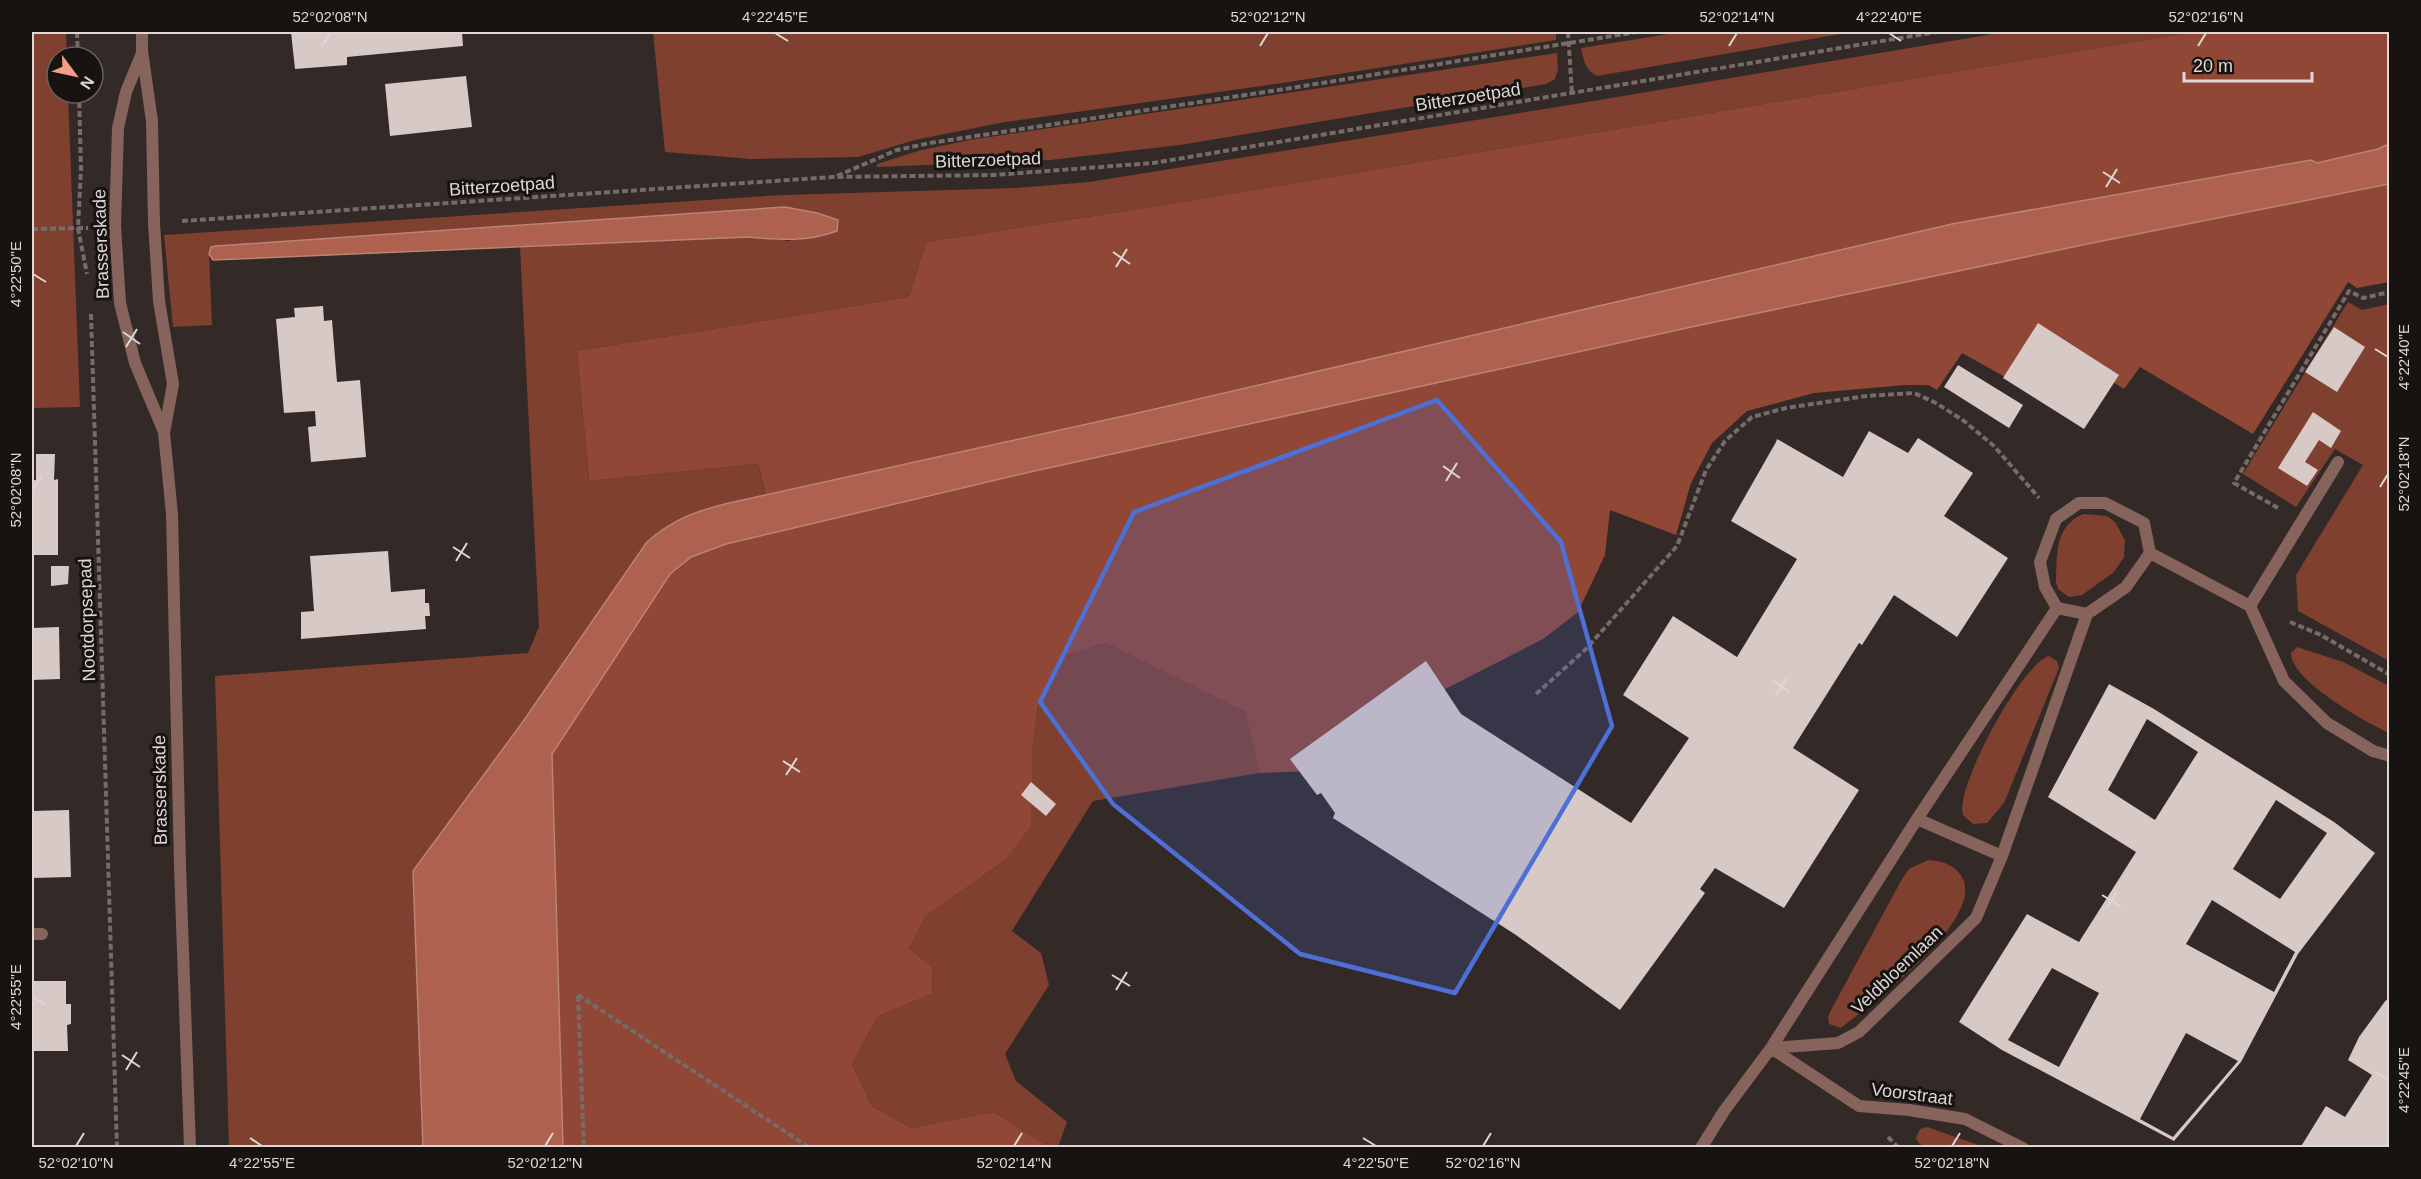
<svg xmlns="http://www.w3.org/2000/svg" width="2421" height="1179" viewBox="0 0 2421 1179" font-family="Helvetica,sans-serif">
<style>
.green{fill:#7f4030}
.forest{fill:#904735}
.water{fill:#ad614e;stroke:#bc8476;stroke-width:1.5}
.building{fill:#d7c9c5;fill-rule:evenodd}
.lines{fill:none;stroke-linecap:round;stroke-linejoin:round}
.path{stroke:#756c69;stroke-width:4;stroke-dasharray:6 3;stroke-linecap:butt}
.lane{stroke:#86645b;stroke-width:12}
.street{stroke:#86645b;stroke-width:12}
.marked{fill:#4d70d7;fill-opacity:0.2;stroke:#4d70d7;stroke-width:4.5;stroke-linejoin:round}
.ticks{fill:none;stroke:#ded7d5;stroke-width:2}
.labels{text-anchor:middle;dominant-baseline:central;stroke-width:6;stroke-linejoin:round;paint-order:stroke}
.street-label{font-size:18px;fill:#ded7d5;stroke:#171311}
.neatline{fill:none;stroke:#ded7d5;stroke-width:2}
.ticks-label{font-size:15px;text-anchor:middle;fill:#ded7d5}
</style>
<rect width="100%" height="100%" fill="#332926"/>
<path class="green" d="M32 32H66L67 57H57V93H68L80 407 32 408Z
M653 32H1556V40L1282 83 1005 122 915 140 858 157 751 159 665 152Z
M1681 32H1852L1597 76C1585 70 1584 61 1581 48Z
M2005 32H2192L1164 205 926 242 909 297 577 351 589 481 758 464 766 495C720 505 683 509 647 542L522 723 413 871 423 1147H229L215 676 528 653 539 627 520 247 748 237 790 241 785 207 212 247 209 254 212 325 173 327 164 235 783 195 1016 188 1089 182 1557 107Z
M1557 53 1558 69 1555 79 1546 84 1180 145 1050 160 877 167V164L918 151 969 140Z
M2348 302 2362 310 2389 304V661L2298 611 2296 575 2363 465 2335 449 2296 507 2243 474Z
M2083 514 2107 516 2115 522 2125 540 2124 557 2114 572 2082 595 2069 597 2058 589 2056 582C2057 555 2054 527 2083 514Z
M1106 643 1245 712 1259 773 1093 801 1012 931 1041 953 1049 985 1005 1054 1016 1081 1067 1122 1058 1147H1050L993 1112 911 1128 872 1106 852 1064 878 1016 932 994 933 968 909 948 926 916 1004 861 1032 756 1038 704 1063 656Z
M2297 647 2343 662 2389 686V733C2367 723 2290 680 2291 653Z
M2049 656 2057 661 2059 668 2004 803 1987 823 1973 824 1963 815C1954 789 2022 663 2049 656Z
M1928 860C1942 861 1956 865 1963 879 1982 920 1876 1001 1846 1024L1841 1028 1829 1024 1828 1018 1830 1012 1902 879 1909 869Z
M1927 1127 1984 1147H1924L1918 1142 1916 1138 1920 1129Z"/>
<path class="forest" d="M2192 32H2389V144L2378 149 2316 163 2311 160 1952 224 1151 410 766 495 758 464 589 481 577 351 909 297 926 242 1164 205Z
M2389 184V282L2357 288 2348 282 2253 434 2140 367 2124 389 2037 334 2007 378 1962 353 1937 390 1928 385H1905L1814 393 1747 411 1712 443 1691 483 1676 535 1610 510 1605 555 1578 612 1543 639 1363 731 1315 771 1259 773 1245 712 1106 643 1063 656 1038 704 1032 756 1031 826 1004 861 926 916 909 948 933 968 932 994 878 1016 852 1064 872 1106 911 1128 993 1112 1050 1147H563L552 754 670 574 691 557 726 544 1030 472 1696 326 2087 244Z"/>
<path class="water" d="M2389 144V184L2087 244 1696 326 1030 472 726 544 691 557 670 574 552 754 563 1147H423L413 871 522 723 647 542C673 519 696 511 729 503L1151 410 1952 224 2311 160 2317 163 2378 149Z
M785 207 817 213 838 220 837 231C807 242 780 240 748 237L213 260 209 254 211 247 216 246Z"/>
<path class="building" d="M291 32H462L463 46 347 57V65L295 69Z
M466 76 472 127 390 136 385 84Z
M323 306 324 321 332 320 337 382 360 380 366 457 311 462 308 427 316 426 315 411 284 413 276 319 295 317 294 308Z
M2038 323 2119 375 2084 429 2003 378Z
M2334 327 2365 347 2337 392 2305 372Z
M1958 365 2023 405 2009 428 1944 387Z
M2313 412 2341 431 2331 448 2319 440 2305 462 2318 470 2307 486 2278 468Z
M1869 431 1908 453 1918 438 1973 473 1944 516 2008 558 1957 637 1894 595 1862 645 1859 643 1793 748 1859 790 1784 908 1715 868 1700 889 1705 893 1620 1010 1516 935 1333 818 1335 813 1321 793 1317 795 1290 759 1426 661 1461 714 1631 823 1689 738 1623 695 1673 616 1737 657 1797 559 1731 521 1776 442 1777 439 1843 477Z
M36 454H55L54 480 58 479V555H32V480H36Z
M388 551 391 592 425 589V603H429L430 616H425L426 629 301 639V612L314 611 310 556Z
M51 566H69L68 584 51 586Z
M59 627 60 679 32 680V628Z
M2109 684 2154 709 2334 822 2375 853 2298 954 2241 1062 2174 1141 2002 1050 1959 1022 2027 914 2079 942 2136 852 2048 797ZM2147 719 2198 752 2155 820 2108 790ZM2276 800 2327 833 2280 899 2233 869ZM2212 900 2295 952 2274 992 2186 944ZM2052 968 2099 993 2059 1067 2008 1040ZM2186 1033 2238 1061 2173 1137 2140 1119Z
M1031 782 1056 804 1046 816 1021 795Z
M69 810 71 877 32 878V811Z
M32 981H66V1004H71V1024L67 1025 68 1051H32Z
M2386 1000 2390 1002V1148H2300L2326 1106 2345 1117 2372 1075 2348 1060 2359 1037Z"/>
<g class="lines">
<path class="path" d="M77 32 78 57
M1568 32 1572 94
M79 93 81 169 78 228 87 274
M837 176 897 150 930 143 1285 89 1637 32
M182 221 833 177 994 175 1153 163 1936 32
M32 229 88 228
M91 314 117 1148
M2278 508 2234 483 2349 291 2363 298 2390 292
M2290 622 2321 635 2390 675
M1536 694 1586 649 1677 546 1706 470 1725 441 1752 417 1786 408 1866 396 1914 393 1936 403 1964 421 1994 446 2039 498
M578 995 810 1148
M578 996 584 1148
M1888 1137 1899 1148"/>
<path class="lane" d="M2250 606 2338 462"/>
<path class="street" d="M142 32V51L152 121 154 223 159 301 173 384 164 433 172 514 180 866 190 1148
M142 53 126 92 118 128 115 226 120 303 135 363 164 432
M2150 553 2250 606 2284 681 2327 723 2373 751 2390 756
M1917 819 2002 856
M32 934H42
M1771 1048 1838 1043 1859 1032 1976 918 2002 856 2087 614 2126 587 2150 553 2144 523 2105 503H2079L2056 519 2040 562 2045 587 2057 608 2087 614
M1771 1048 1859 1106 1909 1110 1965 1119 2023 1148
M1701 1148 1724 1111 1771 1048 1917 819 2057 608"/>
</g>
<path class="marked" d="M1437 400 1561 542 1612 726 1455 993 1300 954 1113 804 1040 702 1134 512Z"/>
<path class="ticks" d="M775 33 788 41M1889 33 1901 41M322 46 330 33M1260 46 1268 33M1729 46 1737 33M2198 46 2206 33M2103 172 2120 183M2106 187 2117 169M1113 252 1130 264M1116 267 1127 249M33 274 46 282M123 332 140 344M126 347 137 329M2375 349 2388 357M1443 466 1460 478M1446 481 1457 463M2380 487 2388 474M33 490 41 477M453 547 470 558M456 561 467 543M1773 681 1790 692M1776 695 1787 678M783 761 800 772M786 775 797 758M2102 895 2120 906M2106 909 2117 892M1112 975 1130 986M1116 990 1127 972M33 997 46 1005M122 1055 140 1067M126 1070 137 1052M2375 1072 2388 1080M250 1138 262 1146M1363 1138 1376 1146M76 1146 84 1133M545 1146 553 1133M1014 1146 1022 1133M1483 1146 1491 1133M1952 1146 1960 1133"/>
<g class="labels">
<g class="street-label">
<text transform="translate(1468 97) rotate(-9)">Bitterzoetpad</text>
<text transform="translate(988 160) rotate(-2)">Bitterzoetpad</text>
<text transform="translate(502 186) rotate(-4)">Bitterzoetpad</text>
<text transform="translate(101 244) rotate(-92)">Brasserskade</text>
<text transform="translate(87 620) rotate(-92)">Nootdorpsepad</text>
<text transform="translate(160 790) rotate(-91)">Brasserskade</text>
<text transform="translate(1897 970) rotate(-44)">Veldbloemlaan</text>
<text transform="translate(1912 1094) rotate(7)">Voorstraat</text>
</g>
</g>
<rect width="2421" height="1179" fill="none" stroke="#171311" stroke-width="66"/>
<g transform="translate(75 75) rotate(123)"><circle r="28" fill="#171311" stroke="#67615f" stroke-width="1.5"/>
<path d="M0-4.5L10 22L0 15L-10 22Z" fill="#f49e88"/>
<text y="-9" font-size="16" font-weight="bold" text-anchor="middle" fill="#ded7d5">N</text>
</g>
<path d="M2184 72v9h128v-9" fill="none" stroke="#ded7d5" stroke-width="3"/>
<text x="2193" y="72" font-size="18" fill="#ded7d5" stroke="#171311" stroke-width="4.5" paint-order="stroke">20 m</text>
<rect x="33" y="33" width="2355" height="1113" class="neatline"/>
<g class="ticks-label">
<text x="330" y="22">52°02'08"N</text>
<text x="775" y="22">4°22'45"E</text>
<text x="1268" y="22">52°02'12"N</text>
<text x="1737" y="22">52°02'14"N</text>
<text x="1889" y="22">4°22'40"E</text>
<text x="2206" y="22">52°02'16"N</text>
<text transform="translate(16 274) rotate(-90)" y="5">4°22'50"E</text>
<text transform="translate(2404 357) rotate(-90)" y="5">4°22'40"E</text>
<text transform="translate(2404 474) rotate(-90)" y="5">52°02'18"N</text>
<text transform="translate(16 490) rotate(-90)" y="5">52°02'08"N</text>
<text transform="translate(16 997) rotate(-90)" y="5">4°22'55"E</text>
<text transform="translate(2404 1080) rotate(-90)" y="5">4°22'45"E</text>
<text x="76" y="1168">52°02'10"N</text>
<text x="262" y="1168">4°22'55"E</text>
<text x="545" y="1168">52°02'12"N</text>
<text x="1014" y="1168">52°02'14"N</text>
<text x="1376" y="1168">4°22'50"E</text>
<text x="1483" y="1168">52°02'16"N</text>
<text x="1952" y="1168">52°02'18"N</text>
</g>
</svg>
